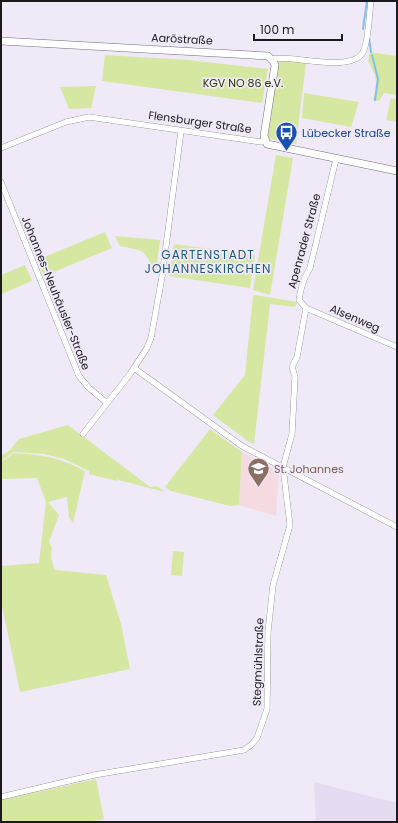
<svg xmlns="http://www.w3.org/2000/svg" width="398" height="823" viewBox="0 0 398 823" font-family="Poppins,sans-serif">
<style>
.built{fill:#e5dcf1}
.education{fill:#f5dbe1}
.green{fill:#d6e7a2}
.lines{fill:none;stroke-linecap:round;stroke-linejoin:round}
.stream{stroke:#83c0ee;stroke-width:2}
.minor-casing{stroke:#716c78;stroke-width:6}
.tertiary-casing{stroke:#716c78;stroke-width:8}
.minor{stroke:#fff;stroke-width:5.5}
.tertiary{stroke:#fff;stroke-width:7}
.labels{text-anchor:middle;dominant-baseline:central;stroke-width:3.5;stroke-linejoin:round;paint-order:stroke}
.street-label{font-size:11px;fill:#1c1a1f;stroke:#f0e9f8}
.park-label{font-size:11px;fill:#2c3500;stroke:#f0e9f8}
.transit-label{font-size:11px;fill:#164399;stroke:#f0e9f8;text-anchor:start}
.education-label{font-size:11px;fill:#785e54;stroke:#f0e9f8;text-anchor:start}
.neighbourhood-label{font-size:12px;letter-spacing:1px;fill:#1b5b7a;stroke:#f0e9f8}
</style>
<rect width="100%" height="100%" fill="#f0e9f8"/>
<path class="built" d="M314 782 397 803V822H316Z"/>
<path class="education" d="M242 452 279 472 276 516 239 505Z"/>
<path class="green" d="M370 52 397 56V95L384 93 379 101H373C377 82 378 78 368 61Z
M105 55 189 60 268 69 262 103 102 81Z
M281 60 306 63 296 144 267 138 278 63Z
M96 86 91 108 69 109 60 87Z
M304 93 359 102 351 127 302 118Z
M391 98 397 99V122L386 120Z
M276 155 293 158 270 295 253 290Z
M105 232 112 248 44 276 37 260Z
M115 236 160 240 156 271 144 253 139 250 120 246Z
M174 244 255 255 250 288 169 276Z
M25 265 32 281 1 294V275Z
M255 295 297 302 295 307 270 304 254 444 249 442 213 415 245 375 253 296Z
M68 425 150 487 157 486 165 492 118 480 117 477V481L89 474V471L64 459 44 454 14 452 1 461V456L10 450 19 439Z
M210 429 242 452 239 505 230 506 171 491 165 487Z
M14 453C44 455 58 457 85 471L73 523 69 517 67 497 48 502 59 515 49 542 52 547 51 558 55 570 106 575 121 624 130 669 20 692 1 601V566L39 563 46 502 37 478 1 479V462Z
M173 551 184 552 182 576 171 575Z
M96 779 104 819 88 822H1V800Z"/>
<g class="lines">
<path class="stream" d="M363 29 367 1
M369 38 371 52
M372 55 378 79 375 100"/>
<defs>
<path id="minor" d="M272 59C292 54 355 75 364 50 369 36 369 16 371 1
M1 148 66 122 89 117 261 142 265 141
M1 182 79 376 89 388 107 403
M306 308 397 347
M134 368 242 446 397 527
M83 434 130 374 147 348 151 338 162 277 181 131
M1 797 94 775 244 750 251 745 257 738 267 709 268 632 273 585 290 525 283 467 292 434 295 377 292 367 297 357 306 308 299 300C301 288 303 279 310 268L336 159"/>
<path id="tertiary" d="M1 41 268 56 273 61 275 65 264 136 267 144 397 171"/>
</defs>
<use href="#minor" class="minor-casing"/>
<use href="#tertiary" class="tertiary-casing"/>
<use href="#minor" class="minor"/>
<use href="#tertiary" class="tertiary"/>
</g>
<defs>
<symbol id="bus-pin" viewBox="-11 -11 22 30"><path d="M0 17L-7.5 6A9.5 9.5 0 1 1 7.5 6Z" fill="#1a4fb4" stroke="#f0e9f8"/><path d="M-5-6H5V4H4V6H2V4H-2V6H-4V4H-5ZM-3.5-4V0h7V-4ZM-3.5 1.2v1.5H-2V1.2ZM2 1.2v1.5H3.5V1.2Z" fill="#fff"/></symbol>
<symbol id="school-pin" viewBox="-11 -11 22 30"><path d="M0 17L-7.5 6A9.5 9.5 0 1 1 7.5 6Z" fill="#8d6e63" stroke="#f0e9f8"/><path d="M0-5L7-2L0 1L-7-2ZM-4 1L0 2.5L4 1V4Q0 6-4 4Z" fill="#fff"/></symbol>
</defs>
<g fill-rule="evenodd">
<use href="#bus-pin" x="274" y="120" width="25" height="34"/>
<use href="#school-pin" x="246" y="456" width="25" height="34"/>
</g>
<g class="labels">
<g class="street-label">
<text transform="translate(182 39) rotate(3)">Aaröstraße</text>
<text transform="translate(200 122) rotate(8)">Flensburger Straße</text>
<text transform="translate(304 241) rotate(-75)">Apenrader Straße</text>
<text transform="translate(56 293) rotate(68)">Johannes-Neuhäusler-Straße</text>
<text transform="translate(355 318) rotate(23)">Alsenweg</text>
<text transform="translate(258 662) rotate(-88)">Stegmühlstraße</text>
</g>
<g class="park-label">
<text x="243" y="83">KGV NO 86 e.V.</text>
</g>
<g class="transit-label">
<text x="302" y="133">Lübecker Straße</text>
</g>
<g class="education-label">
<text x="274" y="469">St. Johannes</text>
</g>
<g class="neighbourhood-label">
<text x="208" y="254">GARTENSTADT<tspan x="208" dy="14">JOHANNESKIRCHEN</tspan></text>
</g>
</g>
<rect width="398" height="823" fill="none" stroke="#1c1a1f" stroke-width="4"/>
<path d="M254 34v6h88v-6" fill="none" stroke="#1c1a1f" stroke-width="2"/>
<text x="260" y="34" font-size="12" fill="#1c1a1f" stroke="#f0e9f8" stroke-width="3" paint-order="stroke">100 m</text>
</svg>
